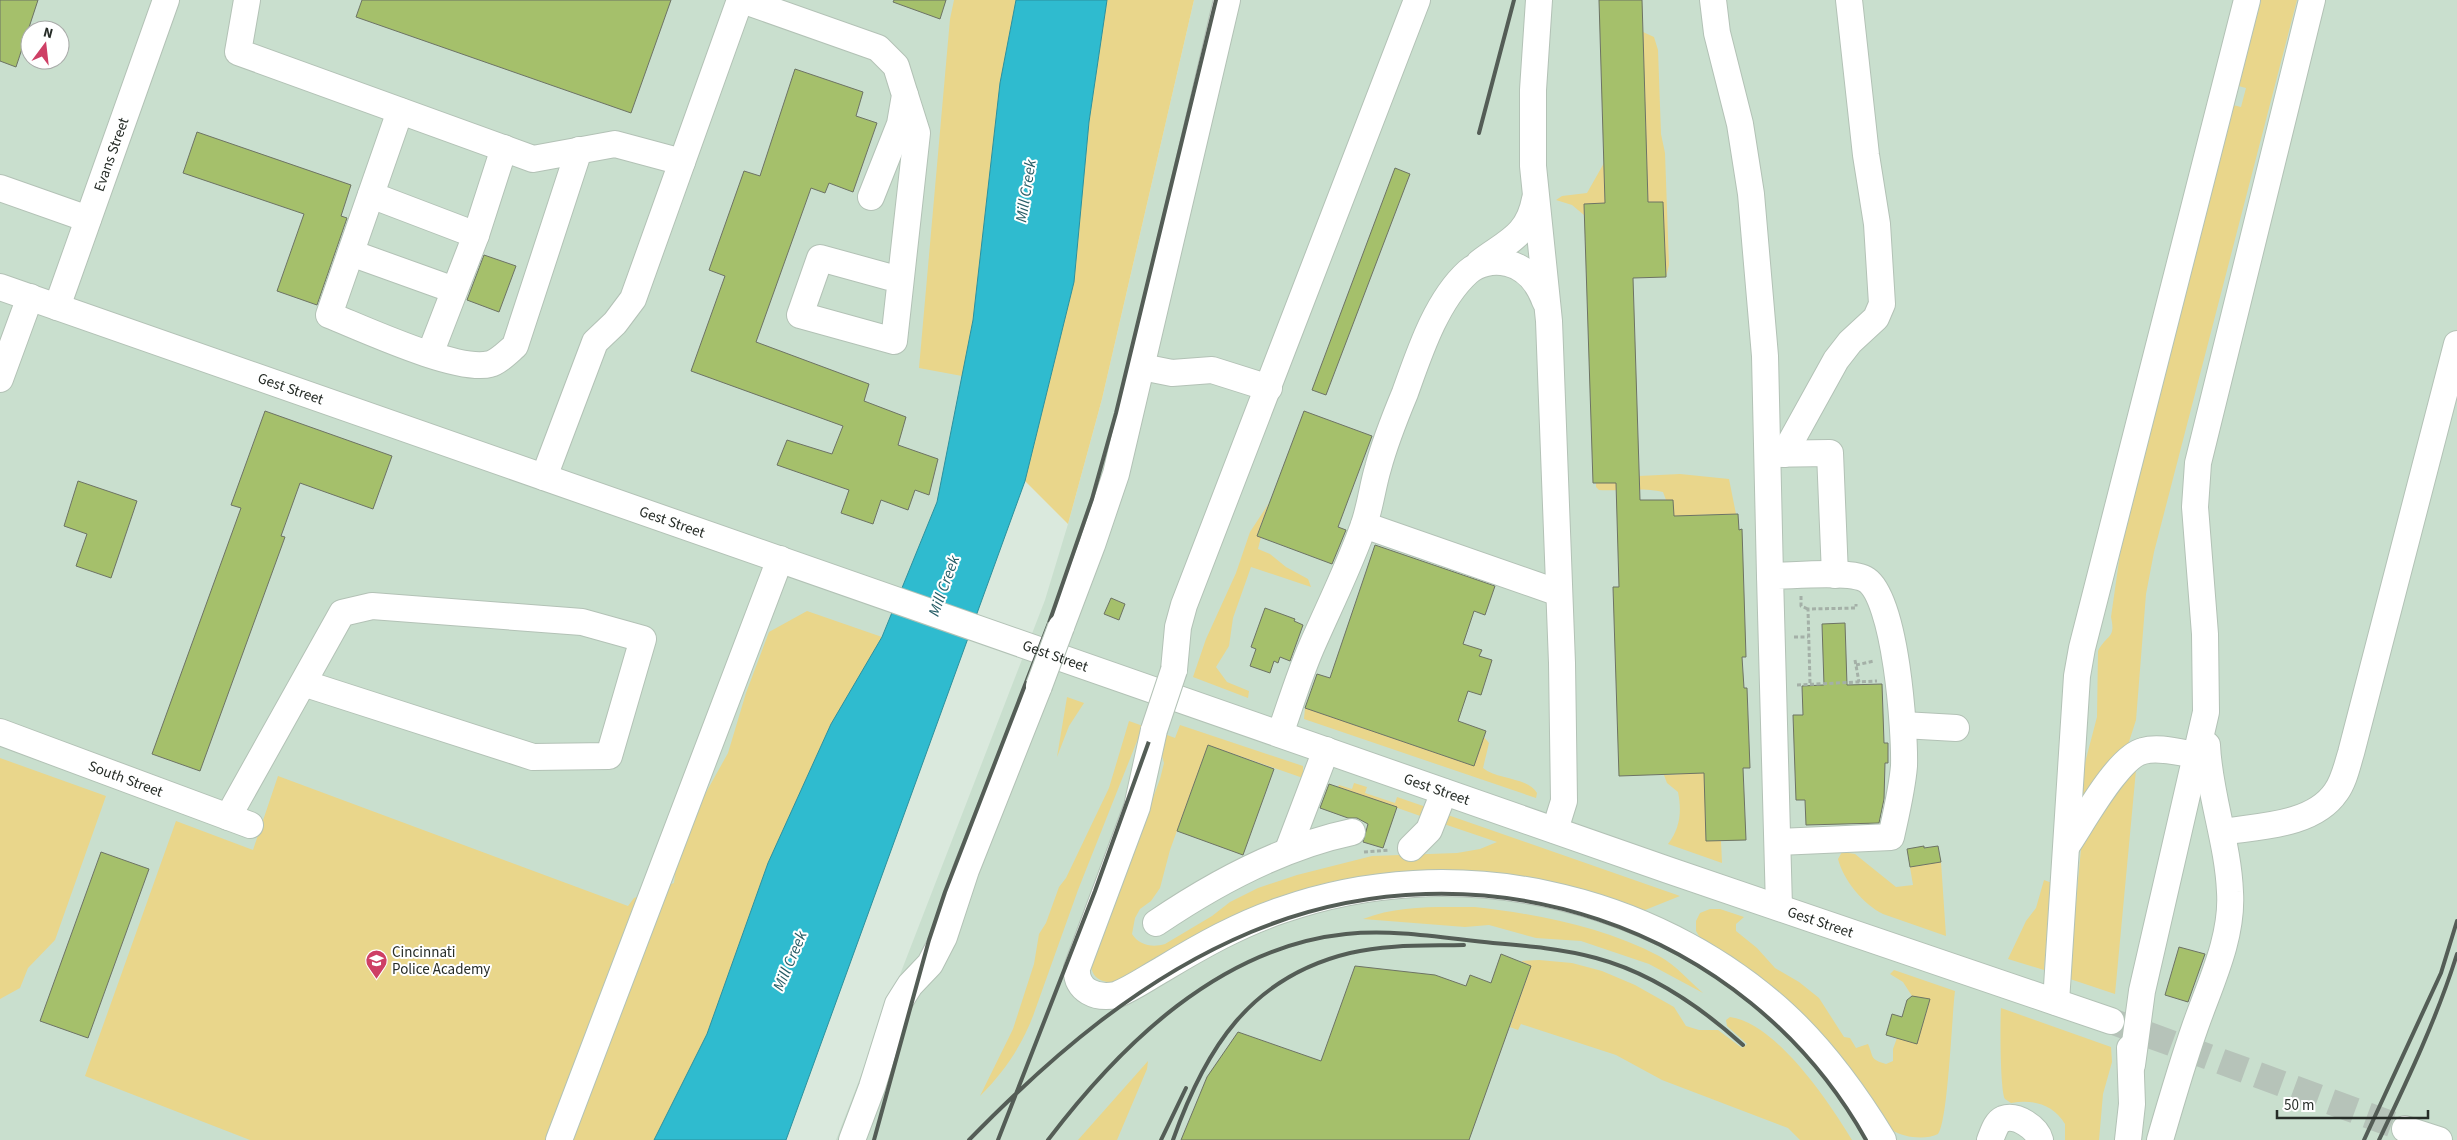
<svg xmlns="http://www.w3.org/2000/svg" width="2457" height="1140" viewBox="0 0 2457 1140" font-family="'Source Sans 3',sans-serif">
<style>
.built{fill:#c9dfce;fill-rule:evenodd}
.green{fill:#e9d68b}
.water{fill:#2fbbcf;stroke:#2d909d}
.building{fill:#a5c06b;stroke:#6d7364}
.lines{fill:none;stroke-linecap:round;stroke-linejoin:round}
.minor-tunnel{stroke:#b6c3b9;stroke-width:26;stroke-dasharray:26 13;stroke-linecap:butt}
.minor-casing{stroke:#b3c2b6;stroke-width:28}
.path{stroke:#a4b0a7;stroke-width:3;stroke-dasharray:4 2.5;stroke-linecap:butt}
.minor{stroke:#fff;stroke-width:26}
.rail{stroke:#545d56;stroke-width:4}
.minor-bridge-casing{stroke:#b3c2b6;stroke-width:28;stroke-linecap:butt}
.minor-bridge{stroke:#fff;stroke-width:26}
.labels{text-anchor:middle;dominant-baseline:central;stroke-width:4;stroke-linejoin:round;paint-order:stroke}
.street-label{font-size:15px;fill:#272d28;stroke:#fff}
.poi-label{font-size:15px;fill:#272d28;stroke:#fff;text-anchor:start}
.water-label{font-size:16px;font-style:italic;fill:#285e67;stroke:#fff}
</style>
<rect width="100%" height="100%" fill="#dae9dd"/>
<path class="built" d="M0 0H1016L1000 83 973 320 937 502 882 637 831 724 569 1140H0ZM30 30H60V60H30Z
M1194 0H2457V1140H836L1045 600 1068 524 1102 399Z"/>
<path class="green" d="M954 0H1016L1000 83 973 320 962 376 919 368 950 19Z
M1107 0H1194L1102 399 1068 524 1025 481 1074 282 1089 122Z
M2261 0H2297L2154 552 2146 594 2136 720 2127 748 2085 795 2082 793 2081 778 2097 717 2098 651C2107 634 2116 639 2111 617L2123 533 2221 102 2241 107 2246 88 2227 83 2252 35Z
M1643 32 1654 37 1658 50 1661 134 1665 153 1669 265 1666 277 1663 202H1648Z
M1604 163 1605 203 1584 204V215L1572 205 1556 200 1562 196 1587 193Z
M1680 474 1729 479 1736 514 1697 515 1681 737 1673 500H1666L1663 492C1643 487 1620 491 1599 490L1596 487V483L1639 482V476Z
M1269 503 1257 535 1261 537 1258 549 1270 554 1286 567 1308 579 1311 587 1251 567 1233 618 1229 646 1216 667 1227 682 1249 691 1248 698 1193 677 1206 639 1236 573 1250 532Z
M807 611 882 637 831 724 768 863 707 1034 654 1140H250L85 1076 176 821 253 850 278 776 628 906 634 898 674 883 679 841 728 753 746 693 769 632Z
M1067 697 1084 703 1069 726 1057 757Z
M1305 708 1474 766 1484 737 1489 743 1483 768C1497 780 1528 777 1537 793L1536 798 1304 719Z
M1129 721 1143 726 1078 890 1033 1016C1021 1047 1004 1072 980 1096L1013 1029 1034 964 1039 934 1046 923 1059 887 1066 878 1109 788Z
M1180 725 1303 766V778L1208 745 1170 850 1160 888 1151 901 1140 909 1135 918 1132 934C1139 945 1152 948 1165 944L1212 916 1230 902 1258 888 1297 875 1372 856 1457 853 1480 849 1497 842 1441 823 1445 814 1680 896 1645 910 1467 873 1446 870 1411 874 1125 982C1110 983 1092 984 1091 964L1160 779 1164 763 1160 748 1162 733 1175 738Z
M1704 751 1706 841H1721L1722 863 1668 844C1680 828 1682 812 1678 792L1667 783 1664 775 1682 774V752Z
M0 758 106 796 55 940 28 968 20 988 0 999Z
M2129 767 2136 770 2115 994 2070 979V966L2081 849Z
M1354 783 1367 787 1365 793 1395 803 1397 797 1429 808 1426 818 1338 787 1339 785 1352 789Z
M1842 852 1855 854 1896 887 1913 885 1910 867 1941 862 1946 936 1883 914C1863 904 1844 881 1838 859Z
M2044 880 2052 883 2044 970 2008 959 2026 921 2036 908Z
M1475 907C1537 914 1604 927 1659 956 1676 965 1689 981 1703 993L1649 964 1581 941 1536 938 1489 925 1465 927 1363 919C1398 905 1438 907 1475 907Z
M1710 909H1720L1744 917 1736 924V931L1757 948 1775 968 1799 982 1819 998 1844 1037 1850 1038 1856 1048 1868 1044C1874 1057 1869 1059 1886 1064L1893 1061V1049L1897 1038 1917 1043 1930 999 1912 996 1903 982 1890 974 1894 970 1955 991C1952 1013 1948 1123 1938 1134 1926 1140 1904 1138 1892 1130L1770 987 1745 967 1703 943 1696 931V921L1700 913Z
M1539 960 1572 963 1602 971 1635 985 1674 1007 1686 1026 1699 1030H1718L1742 1048 1747 1044 1727 1026 1726 1020 1730 1017C1776 1023 1829 1102 1852 1140H1800L1788 1128 1662 1080 1616 1055 1521 1024 1518 1030 1510 1027 1531 966 1521 961Z
M2001 1008 2111 1047 2112 1062 2103 1094 2099 1140H2065V1124C2053 1104 2033 1099 2011 1103L2005 1099C2000 1091 2000 1020 2001 1008Z
M1148 1061 1147 1069 1117 1140H1078Z"/>
<path class="water" d="M1016 0H1107L1089 122 1074 282 1025 481 786 1140H654L707 1034 768 863 831 724 882 637 937 502 973 320 1000 83Z"/>
<path class="building" d="M0 0H38L16 67 0 61Z
M362 0H671L631 113 356 17Z
M894 0H946L940 19 893 2Z
M1599 0H1642L1648 202H1663L1666 277 1633 278 1640 500H1673L1674 516 1738 514 1739 530 1742 529 1746 657H1742L1744 688H1747L1750 768H1743L1746 840 1706 841 1704 773 1619 776 1613 587H1619L1616 483H1593L1584 204 1605 203Z
M795 69 863 92 856 116 877 123 853 192 829 183 825 193 811 188 756 342 869 384 864 401 906 417 898 445 938 459 929 495 915 490 908 510 881 500 873 524 841 513 849 490 777 465 787 440 832 454 843 426 691 371 725 276 709 270 744 171 760 176Z
M197 132 351 185 341 216 347 218 317 305 277 291 304 214 183 173Z
M1395 168 1410 174 1326 395 1312 390Z
M484 255 516 266 499 312 467 300Z
M265 411 392 456 373 509 300 483 281 536 285 537 200 771 152 754 241 508 231 505Z
M1304 411 1372 436 1338 527 1346 530 1332 564 1257 536Z
M78 481 137 501 111 578 76 566 87 534 64 526Z
M1375 545 1495 586 1485 615 1474 611 1463 644 1482 650 1479 656 1492 660 1481 695 1468 691 1458 721 1486 731 1474 766 1305 708 1317 674 1330 678Z
M1111 598 1125 604 1119 620 1104 614Z
M1265 608 1295 619 1294 621 1303 625 1290 661 1280 657 1278 663 1274 661 1270 673 1250 666 1256 649 1251 647Z
M1845 623 1847 685 1882 684 1884 743H1888V763H1885L1884 799 1879 823 1806 825 1805 800H1796L1793 715H1803L1802 686 1824 685 1822 624Z
M1208 745 1274 769 1243 855 1177 831Z
M1329 784 1397 807 1383 848 1363 842 1368 824 1357 818H1348L1320 808Z
M1924 846V848L1938 846 1941 862 1910 867 1907 849Z
M101 852 149 869 88 1038 40 1021Z
M2179 947 2205 954 2188 1002 2165 995Z
M1501 954 1531 966 1469 1140H1181L1207 1077 1238 1032 1321 1061 1355 966 1435 975 1466 986 1470 975 1491 983Z
M1912 996 1930 999 1917 1044 1886 1035 1892 1014 1902 1017 1907 1000Z"/>
<g class="lines">
<path class="minor-tunnel" d="M2111 1021 2405 1129"/>
<defs>
<g id="minor">
<path d="M247 0 238 52 533 159 615 144 682 162"/>
<path d="M742 0 878 48 896 66 905 95 900 124 871 197"/>
<path d="M1539 0 1533 90V166L1549 321 1562 663 1564 801 1555 830"/>
<path d="M1713 0 1717 33 1740 124 1751 194 1765 356 1770 576"/>
<path d="M400 111 329 315C362 328 458 373 490 364 498 362 508 352 515 346L579 150"/>
<path d="M0 188 88 219"/>
<path d="M371 195 476 235 430 354"/>
<path d="M476 235 504 148"/>
<path d="M351 253 454 290"/>
<path d="M1479 263C1506 242 1528 237 1535 199"/>
<path d="M900 280 820 258 800 315 894 341 917 133 905 95"/>
<path id="s1" d="M0 287 1668 870 2111 1021"/>
<path id="s2" d="M57 307 166 0"/>
<path d="M1142 367 1172 373 1212 370 1269 388"/>
<path d="M0 379 30 297"/>
<path d="M1770 454 1830 453 1835 575"/>
<path d="M1784 454 1836 360 1850 342 1876 318 1882 304 1877 224 1866 155 1849 0"/>
<path d="M544 477 595 342 615 323 633 299 740 0"/>
<path d="M1364 525 1559 593"/>
<path d="M1061 627 1092 545 1116 474 1227 0"/>
<path d="M1174 670 1178 627 1184 605 1417 0"/>
<path d="M1903 725 1956 728"/>
<path d="M1154 730 1137 807 1077 968C1075 991 1097 999 1116 995 1133 988 1147 978 1163 969 1201 946 1240 924 1282 910 1453 850 1651 893 1784 1014 1824 1051 1855 1094 1883 1140"/>
<path id="s3" d="M0 732 250 825"/>
<path d="M1280 734C1290 706 1299 676 1311 648 1328 609 1347 571 1362 530 1370 510 1372 488 1378 468 1385 442 1395 417 1405 393 1419 354 1436 301 1468 272 1478 263 1493 260 1507 263 1527 268 1538 282 1545 301"/>
<path d="M228 817 342 613 372 606 582 622 643 639 609 756 533 757 303 683"/>
<path d="M2222 832C2258 826 2313 826 2336 792 2344 781 2347 766 2351 753L2457 344"/>
<path d="M1778 842 1891 837C1896 814 1902 790 1904 766 1905 733 1896 595 1865 579 1847 570 1792 576 1770 576L1779 907"/>
<path d="M2068 844C2083 822 2118 757 2143 751 2159 746 2181 753 2197 755"/>
<path d="M1411 848 1429 830 1444 792"/>
<path d="M1288 850 1326 750"/>
<path d="M1156 923C1215 883 1281 847 1352 832"/>
<path d="M2056 1002 2077 676 2082 648 2247 0"/>
<path d="M2132 1065 2142 991 2206 712 2205 634 2195 507 2198 463 2312 0"/>
<path d="M2405 1129 2439 1140"/>
<path d="M559 1140 780 559"/>
<path d="M852 1140 872 1087 898 1004 910 985 930 964 944 937 966 870 1039 686"/>
<path d="M1990 1140C1993 1133 1996 1122 2003 1119 2017 1114 2037 1128 2040 1140"/>
<path d="M2128 1140 2132 1104 2130 1048"/>
<path d="M2160 1140C2171 1102 2182 1064 2195 1027 2210 984 2233 938 2230 892 2228 842 2209 794 2207 745"/>
</g>
</defs>
<use href="#minor" class="minor-casing"/>
<path class="path" d="M1801 596V606L1808 609
M1794 637H1808
M1855 660 1859 682
M1856 665 1874 661
M1810 683 1808 609 1856 608V604
M1797 685 1877 681
M1364 852 1390 850"/>
<use href="#minor" class="minor"/>
<path class="rail" d="M1479 133 1514 0
M874 1140 929 940 945 892 1049 623 1092 499 1116 413 1216 0
M969 1140C1051 1056 1141 978 1251 932 1478 837 1745 924 1866 1140
M998 1140 1095 891 1153 730
M1048 1140C1121 1044 1220 947 1346 934 1395 929 1444 938 1493 943 1528 946 1563 949 1596 958 1652 973 1701 1007 1743 1045
M1161 1140 1186 1088
M1173 1140C1205 1049 1250 977 1350 953 1387 944 1427 946 1464 945
M2364 1140 2441 973 2457 921
M2379 1140C2408 1079 2437 1018 2457 954"/>
<defs>
<path id="minor-bridge" d="M1039 686 1061 627
M1154 730 1174 670"/>
</defs>
<use href="#minor-bridge" class="minor-bridge-casing"/>
<use href="#minor-bridge" class="minor-bridge"/>
</g>
<defs>
<symbol id="university-pin" viewBox="-11 -11 22 30"><path d="M0 17L-7.5 6A9.5 9.5 0 1 1 7.5 6Z" fill="#ce3f65" stroke="#fff"/><path d="M0-5L7-2L0 1L-7-2ZM-4 1L0 2.5L4 1V4Q0 6-4 4Z" fill="#fff"/></symbol>
</defs>
<g fill-rule="evenodd">
<use href="#university-pin" x="364" y="948" width="25" height="34"/>
</g>
<g class="labels">
<g class="street-label">
<text stroke="none"><textPath href="#s2" startOffset="162">Evans Street</textPath></text>
<text stroke="none"><textPath href="#s1" startOffset="308">Gest Street</textPath></text>
<text stroke="none"><textPath href="#s1" startOffset="712">Gest Street</textPath></text>
<text stroke="none"><textPath href="#s1" startOffset="1118">Gest Street</textPath></text>
<text stroke="none"><textPath href="#s3" startOffset="134">South Street</textPath></text>
<text stroke="none"><textPath href="#s1" startOffset="1522">Gest Street</textPath></text>
<text stroke="none"><textPath href="#s1" startOffset="1928">Gest Street</textPath></text>
</g>
<g class="poi-label">
<text x="392" y="952">Cincinnati<tspan x="392" dy="17">Police Academy</tspan></text>
</g>
<g class="water-label">
<text transform="translate(1026 191) rotate(-81)">Mill Creek</text>
<text transform="translate(944 586) rotate(-70)">Mill Creek</text>
<text transform="translate(790 961) rotate(-67)">Mill Creek</text>
</g>
</g>
<g transform="translate(45 45) rotate(15)"><circle r="24" fill="#ffffff" stroke="#a9aba9"/>
<path d="M0-4L9 19L0 12L-9 19Z" fill="#ce3f65"/>
<text y="-8" font-size="14" font-weight="bold" text-anchor="middle" fill="#272d28">N</text>
</g>
<path d="M2277 1110v8h151v-8" fill="none" stroke="#272d28" stroke-width="2.5"/>
<text x="2284" y="1110" font-size="15" fill="#272d28" stroke="#ffffff" stroke-width="4" paint-order="stroke">50 m</text>
</svg>
